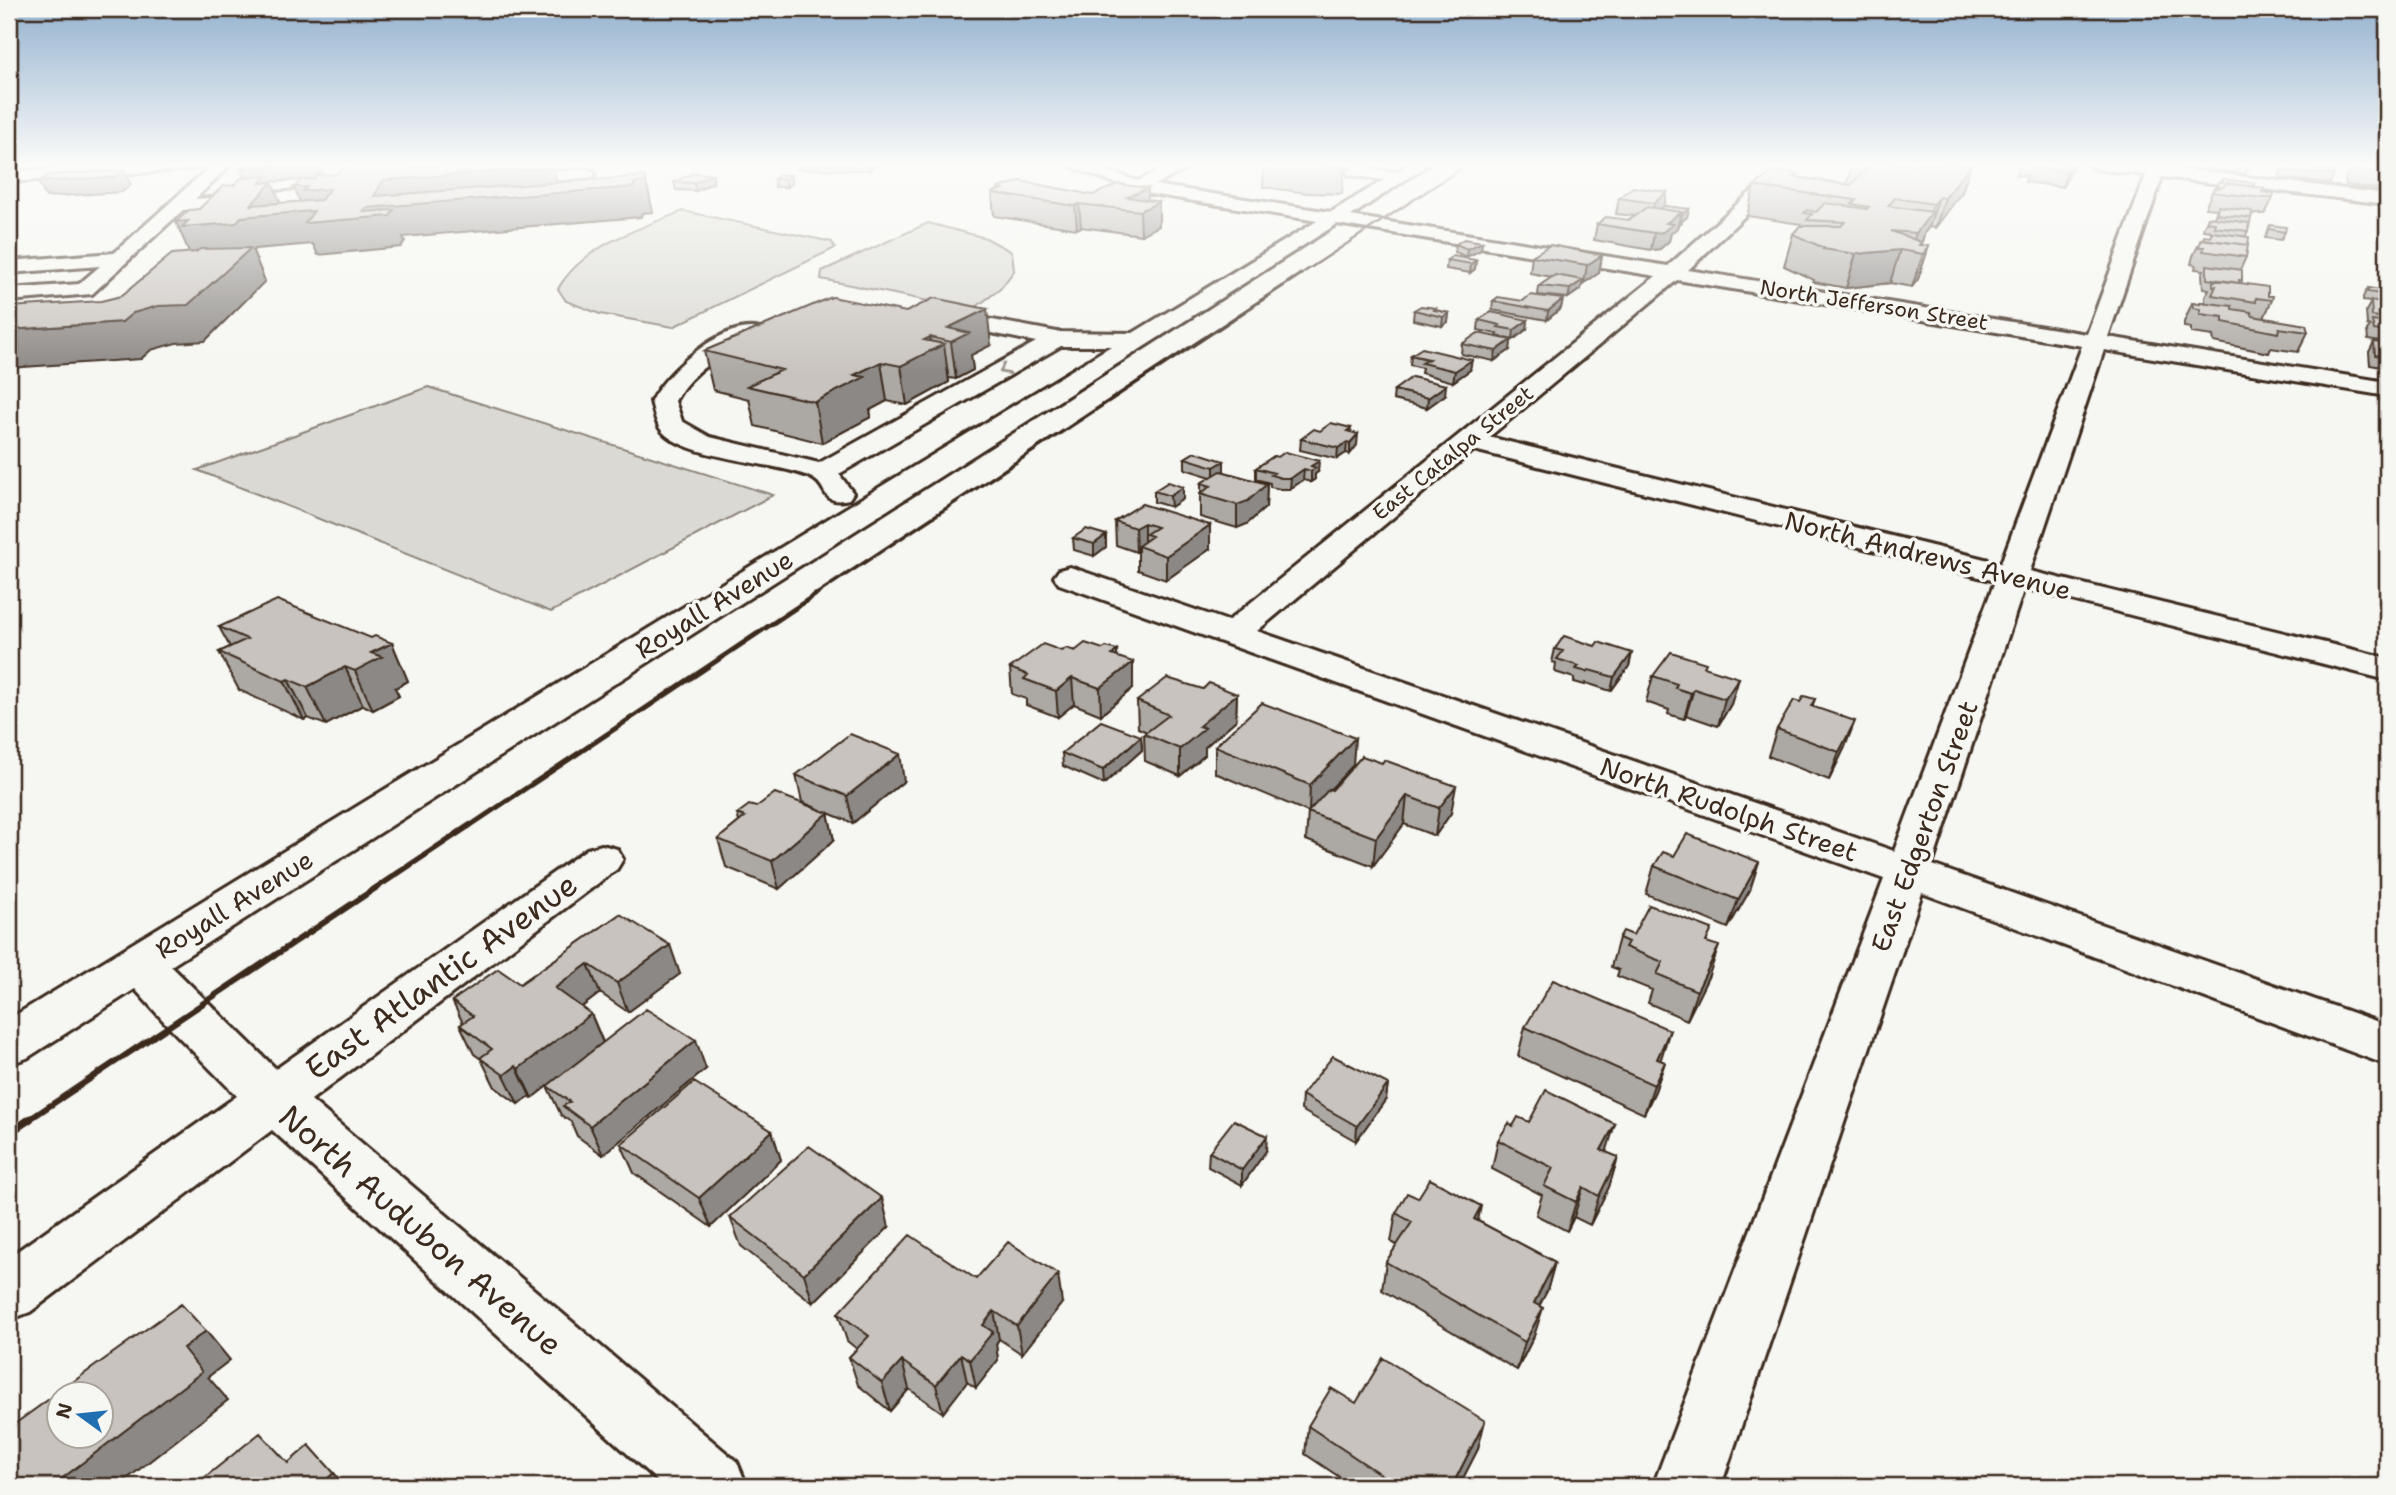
<svg xmlns="http://www.w3.org/2000/svg" width="2396" height="1495" viewBox="0 0 2396 1495" font-family="'Shantell Sans',sans-serif">
<style>
.green{fill:#dad9d3;stroke:#8a8278;stroke-width:2}
.lines{fill:none;stroke-linecap:round;stroke-linejoin:round}
.minor-casing{stroke:#3b2a1e;stroke-width:6}
.minor{fill:#f6f6f2;fill-rule:evenodd}
.rail-far4{stroke:#3b2a1e;stroke-width:2.5}
.rail-far3{stroke:#3b2a1e;stroke-width:3.5}
.rail-far2{stroke:#3b2a1e;stroke-width:5}
.rail-far1{stroke:#3b2a1e;stroke-width:6}
.rail{stroke:#3b2a1e;stroke-width:8}
.wall{fill:#aca8a3;stroke:#3b2a1e;stroke-width:2}
.shaded-wall{fill:#8c8885;stroke:#3b2a1e;stroke-width:2}
.building{fill:#c8c3be;stroke:#3b2a1e;stroke-width:2;fill-rule:evenodd}
.oneway{stroke:#989088}
.labels{text-anchor:middle;dominant-baseline:central;stroke-width:7;stroke-linejoin:round;paint-order:stroke}
.far-street-label{font-size:21px;fill:#3b2a1e;stroke:#f6f6f2}
.street-label{font-size:26px;fill:#3b2a1e;stroke:#f6f6f2}
.near-street-label{font-size:32px;fill:#3b2a1e;stroke:#f6f6f2}
</style>
<rect width="100%" height="100%" fill="#f6f6f2"/>
<filter id="ink" filterUnits="userSpaceOnUse"><feTurbulence type="fractalNoise" baseFrequency=".0143" numOctaves="2"/><feDisplacementMap in="SourceGraphic" scale="14" xChannelSelector="R" yChannelSelector="G"/><feConvolveMatrix kernelMatrix="1 2 1 2 8 2 1 2 1" color-interpolation-filters="sRGB"/></filter>
<g filter="url(#ink)">
<path class="green" d="M683 211 832 242 835 248 673 327 600 314 566 301 558 289C583 245 639 229 683 211Z
M928 223 986 238 1012 252 1014 271 1000 289 972 310 821 279 822 271Z
M428 387 773 495 551 612 197 470Z"/>
<g class="lines">
<defs>
<path id="minor" d="M120 164H202L194 169 9 182V172Z
M213 164H231L195 199 351 187 359 192 351 197 183 210 92 294 9 301V289L79 284 100 266 9 273V261L114 253Z
M1064 164H1089L1138 181 1174 164H1196L1155 185 1331 212 1384 180 1349 175 1347 172 1356 164H1375L1370 169 1397 172 1409 164H1429L1351 216 1668 266 1761 183H1773L1775 186 1773 189 1688 270 2087 334 2146 175 2096 169 2088 164H2166L2165 167 2387 194V204L2162 177 2108 337 2387 382V396L2104 350 2030 571 2387 658V680L2024 588 1932 865 2387 1025V1065L1922 893 1721 1486H1653L1884 879 1059 584 1054 577 1059 570 1070 567 1228 621 1656 276 1337 224 171 966 276 1069 587 849 602 845 617 849 623 859 617 869 311 1100 737 1462 747 1486H663L272 1130 30 1312 9 1320V1257L237 1096 170 1028 135 989 27 1058 9 1064V1019L1111 346H1061L839 474 853 493 849 499C820 506 829 486 812 478 778 461 679 460 659 427 655 419 653 409 651 401 667 371 723 320 760 329L763 334 760 339C726 351 693 368 675 401L682 421 710 437 819 463 1036 342 931 321 928 316 931 311 939 310 1057 332 1133 333 1317 221 1139 192ZM1677 280 2082 346 2001 563 1489 437ZM1474 450 1995 581 1894 851 1257 631Z
M587 169 593 171 595 174 593 177 502 186 494 181 502 176Z"/>
</defs>
<use href="#minor" class="minor-casing"/>
<use href="#minor" class="minor"/>
<path class="rail-far4" d="M1298 276 1468 164"/>
<path class="rail-far3" d="M812 597 1301 274"/>
<path class="rail-far2" d="M468 827 815 595"/>
<path class="rail-far1" d="M27 1121 470 825"/>
<path class="rail" d="M9 1133 30 1119"/>
</g>
<path class="wall" d="M797 164H876L870 170 798 169Z
M1264 164H1340L1344 166 1342 194 1307 193 1263 187Z
M1852 164H1971L1962 192 1935 228 1929 227 1925 232 1921 245 1929 246 1918 279 1912 287 1890 283 1846 288 1813 282 1814 280 1784 266 1793 234 1800 226 1801 224 1747 216 1754 186 1798 174 1797 177 1847 184Z
M2020 164H2073L2070 173 2062 187 2025 182 2027 176 2016 175Z
M2208 164H2250L2245 174 2207 169Z
M2353 164 2387 167V190L2346 185 2345 179Z
M2283 165 2334 175 2330 183 2280 178V172Z
M790 175 792 183 787 187H775L774 179Z
M2223 179 2253 187 2273 198 2265 214H2252L2248 231 2245 237 2246 257 2240 270 2242 280 2241 283 2268 296 2272 300 2264 318 2308 332 2298 352 2271 348 2269 353 2214 342 2213 336 2191 333V328L2184 327V322L2192 303 2199 304 2200 302H2205V297L2209 289 2203 288 2202 274 2204 270 2195 269 2196 265 2191 264 2193 256 2201 239 2210 237 2211 235V231L2203 230 2204 226 2208 217 2214 218 2217 209 2205 208 2214 188H2216L2219 182H2222Z
M674 182H714L696 191 676 190Z
M1633 187 1664 206 1689 209 1687 217 1680 223 1679 222 1677 228 1671 233 1669 241 1660 249 1651 250 1594 240 1597 224 1629 220 1635 216 1616 214 1619 198Z
M998 188 1093 195 1148 188V200L1159 202V226L1141 235 1081 227 1077 229 994 216 992 193 998 190Z
M2270 225 2285 232 2281 240 2265 238Z
M1456 244 1481 250 1466 257 1455 252Z
M1602 255 1599 273 1584 283 1582 282 1581 289 1568 298 1538 295 1539 286 1552 277 1530 273 1532 256Z
M1447 260H1476L1475 269 1470 273 1446 269Z
M2368 288 2387 295 2383 303 2387 304V322L2385 321 2384 323H2387V343L2368 340 2367 330 2370 326 2367 325 2366 311 2371 302 2363 301V297Z
M832 297 991 345 971 355 973 370 956 379 948 378 949 382 907 405 887 401 870 410 871 417 822 443 755 426 749 399 713 390 704 351Z
M1563 299 1561 308 1547 320 1492 310 1493 301H1523Z
M1414 310H1436L1449 313 1448 322 1442 326 1413 320Z
M1479 320H1528L1527 329 1513 340 1496 336 1497 334 1478 330Z
M1511 340 1510 350 1494 361 1461 354 1462 344Z
M2374 342 2387 344V368L2370 365 2369 352Z
M1411 355 1470 370 1453 382 1421 373 1422 368 1410 365Z
M1394 390 1445 395 1427 408 1393 400Z
M1351 428 1350 432 1357 445 1350 454 1346 453 1337 459 1300 450 1301 439 1320 431Z
M1195 452 1224 472 1267 484 1266 507 1247 524 1237 528 1200 517V494L1201 493V483L1211 477 1185 469V458Z
M1274 456 1318 472 1315 474V479L1311 482 1303 480 1290 489H1280L1270 487V483L1256 479V468Z
M1183 487V499L1171 507 1154 502V491Z
M1142 504 1210 549 1166 580 1138 570V551L1136 552 1116 545 1115 521Z
M1106 535V547L1094 556 1074 550 1073 538Z
M219 627 371 638 392 643 408 681 395 688 399 696 373 710 363 705 326 725 308 718 304 720 239 690 219 652 230 647Z
M1595 646 1632 653 1629 666 1611 691 1586 683 1585 685 1574 682V678L1555 672 1556 663 1552 662 1555 649Z
M1103 649 1117 650V657L1133 688 1101 715 1074 704 1058 717 1026 705V699L1012 694 1010 668 1062 651Z
M1653 676 1739 678 1731 704 1718 726 1686 715 1684 719 1668 714 1669 710 1646 702Z
M1203 689 1237 694 1236 720 1205 747V755L1180 776 1145 761 1144 734 1147 732 1138 728 1137 701Z
M1815 699 1812 707 1845 747 1829 780 1768 756 1777 729 1800 702Z
M1141 736 1142 750 1104 784 1063 766 1062 753Z
M1215 746 1353 765 1330 789 1332 790 1362 756 1451 813 1435 836 1404 824 1373 866 1306 840 1308 812 1215 773Z
M796 775 904 781 853 823 828 813 834 840 779 889 726 867 718 839 739 822 737 814 821 810 802 802Z
M1654 866 1750 890 1728 928 1646 894Z
M620 914 680 974 628 1012 600 993 582 1007 591 1014 603 1042 706 1069 603 1155 577 1136 571 1122 561 1115 547 1086 532 1098 530 1096 518 1104 495 1087 481 1059 474 1054 460 1025 463 1023 452 1001 520 984Z
M1633 935 1707 942 1709 975 1687 1020 1648 1003 1652 990 1617 976 1619 970 1611 967 1619 938Z
M1525 1027 1665 1062 1655 1091 1644 1114 1518 1056Z
M1388 1084 1386 1099 1356 1141 1301 1110 1302 1095Z
M1529 1122 1618 1157 1609 1187 1590 1225 1574 1217 1567 1231 1536 1215 1542 1195 1492 1169 1498 1140Z
M772 1131 781 1160 711 1227 634 1173 621 1144Z
M1266 1151 1242 1185 1208 1167 1209 1152Z
M1418 1198 1478 1221 1555 1262 1547 1291 1539 1306 1534 1336 1517 1370 1382 1290 1386 1262 1397 1245 1391 1242 1396 1213Z
M730 1217 889 1227 813 1303 741 1246Z
M976 1279 1062 1303 1022 1354 999 1339 996 1344 998 1360 976 1388 967 1382 943 1413 909 1389 890 1411 858 1385 849 1357 857 1349 847 1341 838 1313Z
M1356 1403 1478 1449 1459 1486H1353L1305 1454 1308 1426Z"/>
<path class="shaded-wall" d="M309 164H321L323 172 318 179 269 182 270 185 272 182 284 212H304L294 187H307L308 190 354 164H552L559 190 634 183 645 176 653 212 642 213 641 217 403 237 405 241 401 247 318 255 313 244 255 249 253 251 265 281 205 341 176 343 151 350 141 359 9 368V330L122 322 190 254 176 222 246 183 240 168Z
M870 164H876L870 170Z
M1971 164 1962 192 1935 228 1945 198Z
M2072 164H2073L2070 173 2062 187 2067 172Z
M124 170 131 185 122 192 46 197 38 182Z
M712 174 714 182 696 191 694 183Z
M790 175 792 183 787 187 785 179Z
M1148 188V207L1159 202V226L1141 235 1140 211 1127 197Z
M1667 192 1664 207 1651 219 1654 203Z
M1939 197 1929 227 1925 232 1918 253 1910 252 1916 233 1930 214 1933 204Z
M1079 204 1081 227 1077 229 1075 206Z
M1689 209 1687 217 1680 223 1682 214Z
M1681 212 1677 228 1671 233 1669 241 1660 249 1651 250 1654 233Z
M1482 242 1481 250 1466 257 1467 249Z
M1929 246 1918 279 1912 287 1923 254Z
M1900 250 1890 283 1846 288 1856 254Z
M1602 255 1599 273 1584 283 1587 265Z
M1476 260 1475 269 1470 273 1471 264Z
M1583 280 1581 289 1568 298 1570 289Z
M1563 299 1561 308 1547 320 1548 311Z
M987 309 991 345 971 355 973 370 956 379 951 342 948 328Z
M1449 313 1448 322 1442 326 1443 317Z
M1528 320 1527 329 1513 340 1514 330Z
M930 337 931 351 944 344 949 382 907 405 901 366 924 340Z
M1511 340 1510 350 1494 361 1496 351Z
M1472 360 1470 370 1453 382 1455 371Z
M881 362 887 401 870 410 871 417 822 443 815 402 854 375Z
M1446 385 1445 395 1427 408 1428 398Z
M1358 434 1357 445 1350 454V443Z
M1347 442 1346 453 1337 459 1338 448Z
M1224 461V472L1214 478V467Z
M1319 461 1318 472 1315 474V479L1311 482V466Z
M1304 469 1303 480 1290 489 1291 478Z
M1267 484 1266 507 1247 524 1237 528V505Z
M1183 487V499L1171 507 1170 496Z
M1144 523V546H1138V551L1136 552 1135 528Z
M1210 525V549L1166 580V556Z
M1106 535V547L1094 556V544Z
M392 643 408 681 395 688 399 696 373 710 355 671 371 653Z
M1117 650 1118 674 1133 662V688L1101 715 1100 688 1112 655Z
M1632 653 1629 666 1611 691 1614 677Z
M345 667 363 705 326 725 307 687Z
M1072 678 1074 704 1058 717 1056 691Z
M1739 678 1731 704 1718 726 1725 699Z
M288 679 308 718 304 720 284 681Z
M1694 689 1686 715 1684 719 1691 693Z
M1237 694 1236 720 1205 747V755L1180 776V749L1199 726Z
M1855 721 1845 747 1829 780 1839 752Z
M1141 736 1142 750 1104 784 1103 770Z
M1355 738 1353 765 1309 812 1310 785Z
M900 754 904 781 853 823 847 796Z
M1456 786 1451 813 1435 836 1439 808Z
M1407 796 1404 824 1373 866 1376 838Z
M828 813 834 840 779 889 772 861Z
M1759 862 1750 890 1728 928 1738 900Z
M670 945 680 974 628 1012 617 983Z
M1719 946 1709 975 1687 1020 1697 991Z
M588 964 600 993 568 1017 555 988Z
M591 1014 603 1043 532 1098 518 1069Z
M1670 1030 1661 1059 1650 1083 1657 1059Z
M696 1040 706 1069 603 1155 590 1126Z
M1665 1062 1655 1091 1644 1114 1654 1085Z
M516 1066 530 1096 518 1104 504 1075Z
M1388 1084 1386 1099 1356 1141 1357 1126Z
M1615 1124 1606 1153 1601 1150Z
M772 1131 781 1160 711 1227 699 1198Z
M1267 1136 1266 1151 1242 1185V1170Z
M1618 1157 1609 1187 1590 1225 1599 1196Z
M1583 1187 1574 1217 1567 1231 1576 1202Z
M882 1198 889 1227 813 1303 804 1274Z
M1481 1206 1475 1235 1474 1219Z
M1555 1262 1547 1291 1526 1332 1534 1303Z
M1058 1274 1062 1303 1022 1354 1017 1326Z
M1543 1308 1534 1336 1517 1370 1525 1342Z
M994 1311 999 1339 996 1344 998 1360 976 1388 970 1360 983 1325Z
M206 1331 230 1360 208 1377 228 1400 118 1486H52L183 1348Z
M961 1354 967 1382 943 1413 936 1385Z
M902 1361 909 1389 890 1411 882 1383Z
M1485 1421 1478 1449 1459 1486H1452Z
M334 1473 345 1486H318Z"/>
<path class="building" d="M244 164H309L240 168Z
M356 164H413L411 168 446 164H550V168L384 180 374 196 645 176V182L634 183V187L366 208 363 212 394 210 390 216 305 223 314 211 241 217 236 223 182 227 188 221 176 222 189 210 199 209 223 186 234 185 241 178 267 176 260 183 272 182 251 205 321 200 330 189 303 191 307 187H294L302 180 314 179 317 175 336 174 348 165Z
M1307 164H1340L1344 166 1309 165Z
M1871 164H1971L1945 198 1939 197 1933 204 1895 198 1888 206 1932 212 1916 233 1891 231 1921 242 1919 245 1929 246 1923 254 1900 250 1856 254 1823 249 1824 248 1793 234 1800 226H1841L1845 222 1807 220 1812 214 1804 213 1807 210 1816 212 1825 203 1867 209 1869 207 1852 204 1856 200 1754 186 1775 170 1798 174 1794 177 1851 185Z
M2032 164H2072L2067 172 2030 167Z
M2353 164 2387 167V174L2353 170Z
M2283 165 2333 171 2334 175 2283 171Z
M124 170 115 177 38 182 49 175Z
M693 173 712 174 694 183 674 182Z
M779 175H790L785 179H774Z
M2223 179 2254 183 2253 187 2226 183 2223 187 2218 188 2219 182H2223Z
M1021 181 1093 195 1118 184 1148 188 1127 197 1159 202 1140 211 1079 204 1075 206 992 193 1003 189 998 188Z
M2226 183 2264 188 2262 192 2274 194 2273 198H2263L2212 192 2214 188 2223 187Z
M1633 187 1667 192 1654 203 1619 198Z
M1665 206 1689 209 1682 214H1680L1681 212 1660 209Z
M2218 206 2252 211 2251 218 2217 214Z
M1647 207 1681 212 1666 223 1673 224 1663 232 1654 233 1597 224 1606 217 1629 220Z
M2208 217 2249 223 2248 231 2214 227 2215 223 2207 222Z
M2270 225 2286 227 2285 232 2269 229Z
M2212 232 2249 237 2248 245 2203 239 2204 236 2211 237Z
M1464 239 1482 242 1467 249 1456 244Z
M2201 239 2248 245 2246 257 2203 251 2204 247H2199Z
M1550 245 1602 255 1587 265 1532 256Z
M251 248 188 305 158 306 133 313 122 322 9 330V307L101 301 121 296 172 254 196 252 200 249Z
M1453 256 1476 260 1471 264 1447 260Z
M2207 265 2242 270V280H2239V283L2207 279Z
M1555 275 1583 280 1570 289 1539 286Z
M2213 279 2268 287V296H2273L2272 300 2256 298V302L2212 295 2216 286H2213Z
M2368 288 2387 291V295L2368 292Z
M1530 295 1563 299 1548 311 1493 301 1498 297 1523 301Z
M832 297 906 312 934 298 987 309 948 328 969 333 951 342 930 337 924 340 944 344 901 366 881 362 854 375 865 377 815 402 747 386 782 370 704 351Z
M2371 301 2387 304V311H2386L2387 318 2372 316Z
M2200 302 2232 306V309L2251 312 2253 316 2306 325 2308 332 2279 328 2278 333 2223 322V317L2200 314V309L2193 308 2192 303 2200 304Z
M1421 306 1436 308 1434 310 1449 313 1443 317 1414 310Z
M1491 312 1528 320 1514 330 1498 327 1500 325 1479 320Z
M2372 321 2387 323V332L2374 330Z
M1478 333 1511 340 1496 351 1462 344Z
M2374 342 2387 344V357L2375 355Z
M1422 348 1472 360 1455 371 1422 363 1429 359 1411 355Z
M1412 377 1446 385 1428 398 1394 390Z
M1331 423 1351 428 1347 431 1358 434 1350 443 1347 442 1338 448 1301 439 1314 429 1320 431Z
M1195 452 1224 461 1214 467 1185 458Z
M1285 452 1319 461 1311 466 1316 468 1311 471 1304 469 1291 478H1281L1271 475 1274 473 1256 468 1274 456 1278 457Z
M1221 471 1267 484 1248 501 1237 505 1200 494 1211 486 1201 483Z
M1168 482 1183 487 1170 496 1154 491Z
M1142 504 1210 525 1166 556 1138 546 1152 536 1146 534 1157 527 1144 523 1135 528 1115 521Z
M1086 529 1106 535 1094 544 1073 538Z
M277 600 371 638 375 636 392 643 371 653 382 657 355 671 345 667 307 687 288 679 284 681 219 652 247 639 219 627Z
M1564 636 1595 646 1598 642 1632 653 1614 677 1589 670 1587 672 1576 669 1579 666 1557 659 1563 651 1555 649Z
M1085 643 1103 649 1106 647 1117 650 1112 655 1133 662 1100 688 1072 678 1056 691 1024 679 1028 675 1010 668 1043 644 1062 651 1066 648 1075 651Z
M1671 652 1706 663 1704 667 1739 678 1725 699 1694 689 1691 693 1675 688 1677 684 1653 676Z
M1167 678 1203 689 1209 683 1237 694 1199 726 1205 728 1180 749 1144 734 1169 715 1137 701Z
M1804 696 1815 699 1811 706 1855 721 1839 752 1777 729 1794 700 1800 702Z
M1262 703 1355 738 1310 785 1215 746Z
M1101 721 1141 736 1103 770 1062 753Z
M850 734 900 754 847 796 796 775Z
M1362 756 1382 763 1384 760 1456 786 1439 808 1407 796 1376 838 1308 812 1329 789 1332 790Z
M775 793 828 813 772 861 718 839 745 817 737 814 749 805 756 807Z
M1687 834 1759 862 1738 900 1654 866 1663 852 1674 856Z
M1649 905 1712 929 1706 942 1719 946 1697 991 1657 974 1663 962 1625 947 1628 942 1619 938 1623 931 1633 935Z
M620 914 670 945 617 983 588 964 555 988 591 1014 518 1069 516 1066 504 1075 480 1058 492 1049 460 1025 473 1016 452 1001 498 969 520 984Z
M1553 980 1670 1030 1657 1059 1665 1062 1654 1085 1525 1027Z
M646 1009 696 1040 590 1126 563 1106 570 1102 547 1086Z
M1333 1056 1388 1084 1357 1126 1302 1095Z
M694 1082 772 1131 699 1198 621 1144Z
M1546 1090 1615 1124 1601 1150 1618 1157 1599 1196 1583 1187 1576 1202 1544 1186 1553 1168 1498 1140 1509 1123 1513 1126 1518 1117 1529 1122Z
M1234 1120 1267 1136 1242 1170 1209 1152Z
M809 1146 882 1198 804 1274 730 1217Z
M1430 1179 1481 1206 1474 1219 1555 1262 1534 1303 1543 1308 1525 1342 1386 1262 1412 1222 1396 1213 1407 1193 1418 1198Z
M910 1235 976 1279 1008 1242 1058 1274 1017 1326 994 1311 983 1325 993 1332 970 1360 961 1354 936 1385 902 1361 882 1383 849 1357 869 1336 838 1313Z
M181 1304 206 1331 183 1348 202 1372 52 1486H9V1428ZM60 1394H102V1436H60Z
M1383 1358 1485 1421 1452 1486H1398L1308 1426 1331 1388 1356 1403Z
M260 1433 288 1463 309 1445 334 1473 318 1486H194Z"/>
<defs><path id="oneway-chevron" d="M-2-3.5L2.5 0L-2 3.5" fill="none" stroke-width="1.6" stroke-linecap="round" stroke-linejoin="round" transform="scale(1.75)"/></defs>
<use class="oneway" href="#oneway-chevron" transform="translate(1004 370) rotate(150)"/>
</g>
<linearGradient id="sky" x2="0" y2="1"><stop stop-color="#94b2cf"/><stop offset="0.44" stop-color="#fbfbf9"/><stop offset="1" stop-color="#fbfbf9" stop-opacity="0"/></linearGradient>
<rect width="2396" height="374" fill="url(#sky)"/>
<g class="labels">
<g class="far-street-label">
<text transform="translate(1874 305) rotate(9)">North Jefferson Street</text>
<text transform="translate(1453 453) rotate(-39)">East Catalpa Street</text>
</g>
<g class="street-label">
<text transform="translate(1928 555) rotate(14)">North Andrews Avenue</text>
<text transform="translate(714 604) rotate(-32)">Royall Avenue</text>
<text transform="translate(1729 809) rotate(19)">North Rudolph Street</text>
<text transform="translate(1924 826) rotate(-70)">East Edgerton Street</text>
<text transform="translate(234 904) rotate(-32)">Royall Avenue</text>
</g>
<g class="near-street-label">
<text transform="translate(441 976) rotate(-36)">East Atlantic Avenue</text>
<text transform="translate(421 1230) rotate(41)">North Audubon Avenue</text>
</g>
</g>
<rect width="2396" height="1495" fill="none" stroke="#f6f6f2" stroke-width="35"/>
<rect x="18" y="18" width="2361" height="1460" fill="none" stroke="#3b2a1e" stroke-width="2.5" filter="url(#ink)"/>
<g transform="translate(80 1415) rotate(285)"><circle r="33" fill="#f6f6f2" stroke="#aba49d" stroke-width="2"/>
<path d="M0-5L12 26L0 18L-12 26Z" fill="#1f6fb2"/>
<text y="-10" font-size="19" font-weight="bold" text-anchor="middle" fill="#3b2a1e">N</text>
</g>
</svg>
